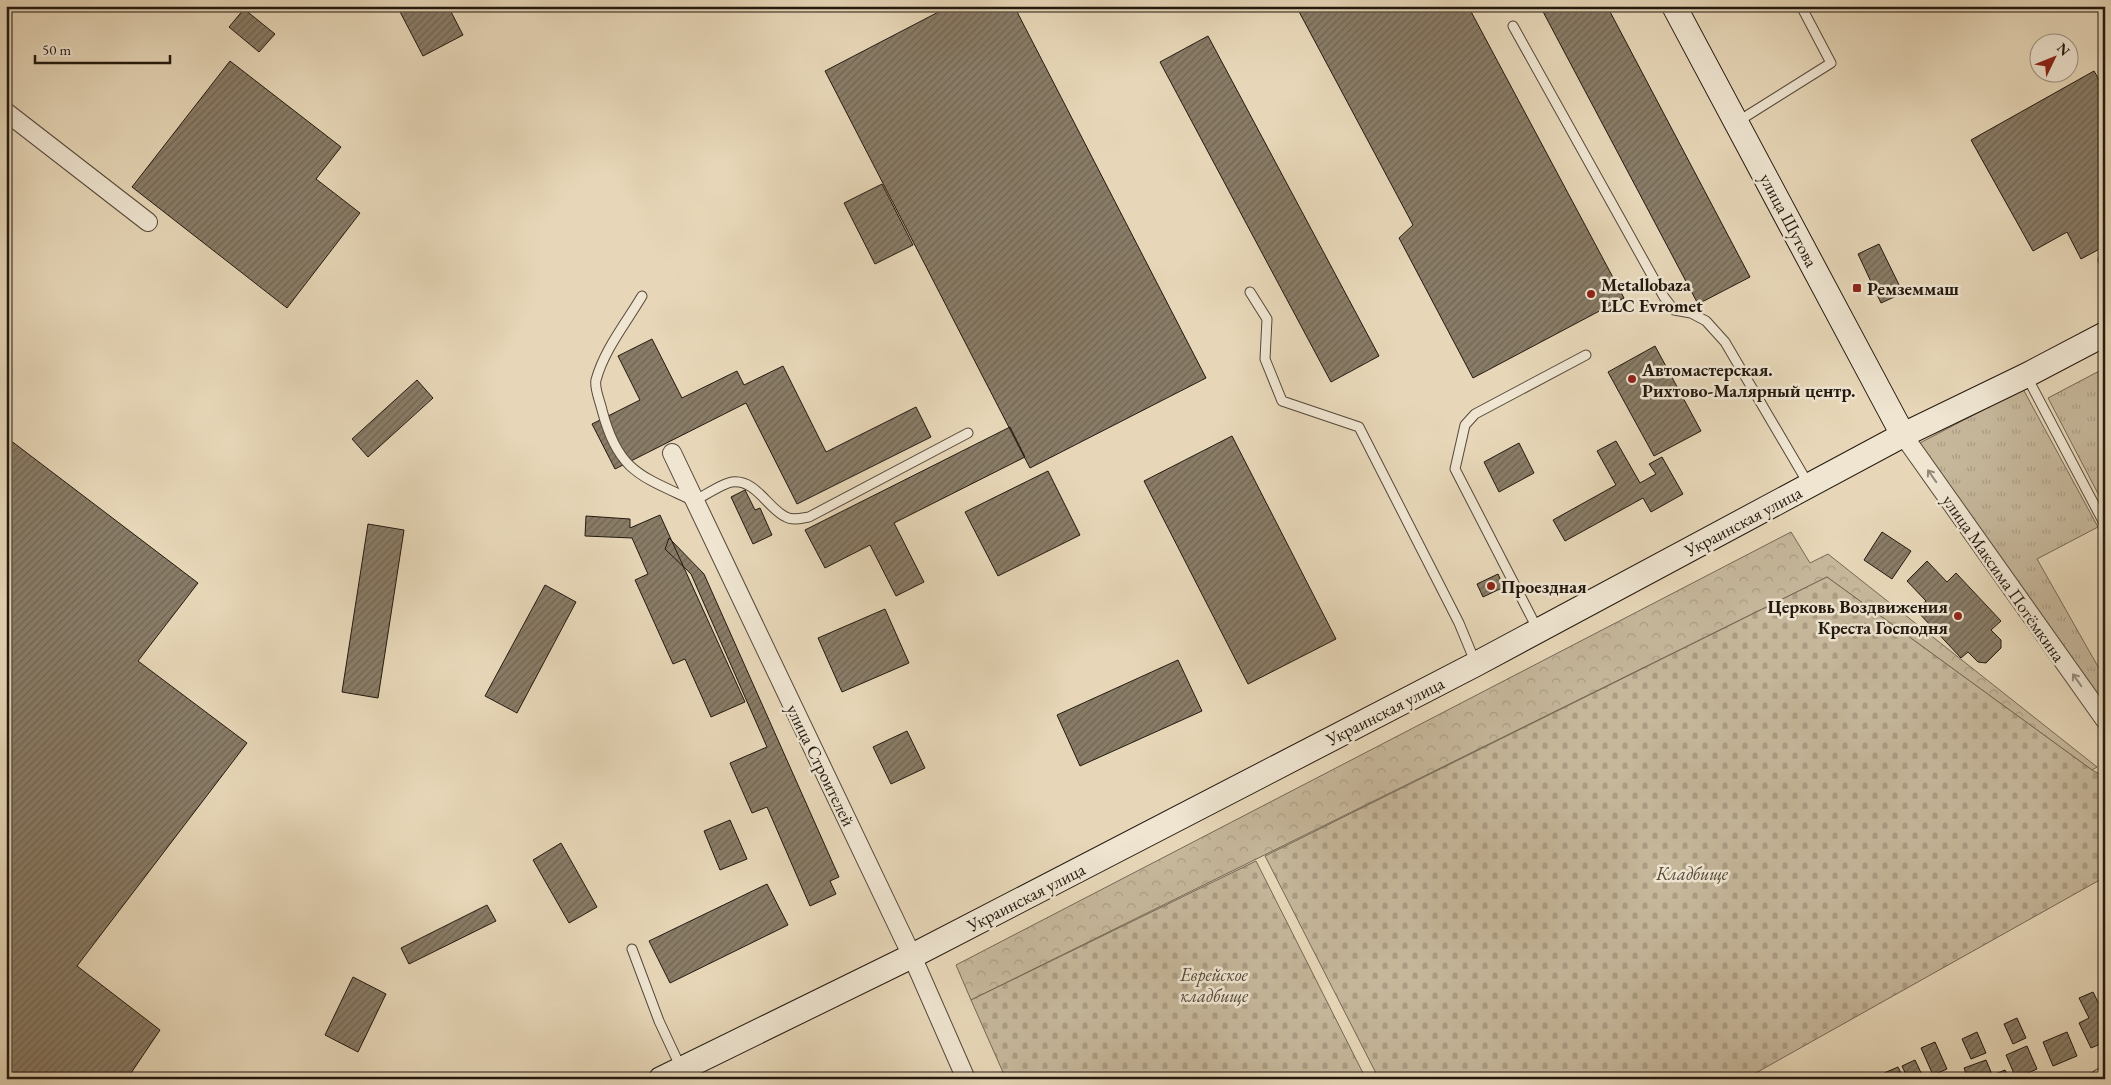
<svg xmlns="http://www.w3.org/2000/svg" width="2111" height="1085" viewBox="0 0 2111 1085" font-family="'EB Garamond',serif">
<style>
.grass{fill:url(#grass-tufts);stroke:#746855}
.forest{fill:url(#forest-crowns);stroke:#746855}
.cemetery{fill:url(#cemetery-stones);stroke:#746855}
.building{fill:url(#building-hatch);stroke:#23190f}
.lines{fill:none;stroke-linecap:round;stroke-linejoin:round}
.lane-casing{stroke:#544839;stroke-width:11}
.street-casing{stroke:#544839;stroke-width:20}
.secondary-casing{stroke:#23190f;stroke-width:26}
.lane{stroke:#efe5d1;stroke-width:9}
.street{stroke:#efe5d1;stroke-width:18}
.secondary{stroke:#efe5d1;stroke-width:24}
.oneway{stroke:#93897a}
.poi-dot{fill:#8f2418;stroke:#efe5d1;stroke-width:2}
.labels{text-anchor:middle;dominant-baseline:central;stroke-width:5;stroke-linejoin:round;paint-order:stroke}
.street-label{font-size:18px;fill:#23190f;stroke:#efe5d1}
.poi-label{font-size:18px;font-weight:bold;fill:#23190f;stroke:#efe5d1;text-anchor:start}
.park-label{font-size:18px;font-style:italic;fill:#544839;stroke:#efe5d1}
</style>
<defs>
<pattern id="grass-tufts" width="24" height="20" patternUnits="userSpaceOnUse" patternTransform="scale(1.25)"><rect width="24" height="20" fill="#c6b79b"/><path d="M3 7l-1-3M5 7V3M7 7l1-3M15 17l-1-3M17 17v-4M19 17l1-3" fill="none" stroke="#aa9d84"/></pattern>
<pattern id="forest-crowns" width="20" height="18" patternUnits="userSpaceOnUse" patternTransform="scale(1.25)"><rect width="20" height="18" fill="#c6b79b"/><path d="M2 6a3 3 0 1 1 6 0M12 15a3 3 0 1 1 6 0" fill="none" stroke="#aa9d84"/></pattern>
<pattern id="cemetery-stones" width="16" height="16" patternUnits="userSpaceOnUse" patternTransform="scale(1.25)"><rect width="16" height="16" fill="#c6b79b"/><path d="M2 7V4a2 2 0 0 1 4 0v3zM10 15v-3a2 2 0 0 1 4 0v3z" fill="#aa9d84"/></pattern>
<pattern id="building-hatch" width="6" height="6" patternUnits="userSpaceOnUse" patternTransform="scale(1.25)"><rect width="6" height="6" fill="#897c67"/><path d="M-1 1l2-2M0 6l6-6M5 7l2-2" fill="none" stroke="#706553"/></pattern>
</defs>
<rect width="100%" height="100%" fill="#e7d7b8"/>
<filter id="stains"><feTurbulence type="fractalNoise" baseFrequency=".004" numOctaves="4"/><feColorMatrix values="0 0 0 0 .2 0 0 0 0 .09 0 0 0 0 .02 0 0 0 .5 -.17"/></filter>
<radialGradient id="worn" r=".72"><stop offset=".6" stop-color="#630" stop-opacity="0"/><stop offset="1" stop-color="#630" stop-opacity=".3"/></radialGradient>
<path class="grass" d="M2105 368V507L2048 398Z
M2023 389 2098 527 2037 559 2105 679V706L1918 444Z"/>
<path class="forest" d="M1791 532 1810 563 1828 554 2097 767 2092 770 1827 577 971 1000 956 965Z"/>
<path class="cemetery" d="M1827 577 2092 770 2105 777V877L1745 1079H1379L1265 856Z
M1256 861 1366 1079H1006L971 1000Z"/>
<path class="building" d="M397 6H448L463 35 423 56Z
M950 6H1014L1206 378 1030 468 825 71Z
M1296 6H1468L1624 298 1473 378 1399 238 1413 225Z
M1540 6H1607L1750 277 1698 304Z
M244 9 275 34 259 52 229 27Z
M1208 36 1379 356 1331 382 1160 62Z
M230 61 341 147 316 179 360 213 287 308 132 187Z
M2094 71 2105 90V246L2081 259 2067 232 2033 251 1971 140Z
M882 184 913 245 875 264 844 203Z
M1879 244 1903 293 1881 303 1858 254Z
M652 339 682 398 737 371 744 385 783 366 826 452 916 407 931 437 797 504 746 403 615 469 592 424 640 400 618 356Z
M1655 346 1701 431 1654 456 1608 372Z
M417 380 433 398 368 457 352 439Z
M1010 427 1025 457 894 523 924 582 896 596 870 545 825 568 805 530Z
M1232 436 1336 639 1248 684 1144 481Z
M6 437 198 583 138 661 247 743 77 966 160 1030 127 1079H6Z
M1616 441 1640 483 1656 474 1649 464 1662 457 1683 494 1651 512 1643 498 1565 541 1553 520 1616 485 1597 451Z
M1519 443 1534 473 1499 492 1484 462Z
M1048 471 1080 535 998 576 965 512Z
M745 490 755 510 760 508 772 535 753 544 731 497Z
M660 515 745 702 711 717 685 659 673 664 635 580 648 574 632 538 585 536 586 516 630 519V528Z
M368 524 404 530 378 698 342 692Z
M1882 532 1911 551 1892 579 1864 560Z
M669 538 704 574 839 877 830 881 836 894 810 906 767 807 752 813 730 763 767 747 691 574 665 549Z
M1927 561 1947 582 1956 573 2001 621 1991 630 2001 640V648L1986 663 1978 662 1968 652 1961 658 1916 610 1926 601 1907 581Z
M1498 574 1504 587 1483 597 1477 584Z
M545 585 576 602 517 713 485 696Z
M885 609 909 663 842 692 818 638Z
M1178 660 1202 711 1080 766 1057 715Z
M907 731 925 768 891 784 873 747Z
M730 820 747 859 720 870 704 831Z
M561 843 597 907 569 923 533 860Z
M767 884 788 925 670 983 649 941Z
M487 905 496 921 409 964 401 948Z
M353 977 386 994 358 1052 325 1035Z
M2093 992 2105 1016V1042L2091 1048 2079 1023 2089 1018 2079 998Z
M2017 1018 2026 1038 2013 1044 2004 1024Z
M1977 1032 1986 1053 1971 1059 1962 1039Z
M2067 1032 2077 1056 2053 1066 2043 1042Z
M1935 1042 1947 1069 1933 1075 1921 1048Z
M2027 1046 2037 1069 2016 1078 2006 1055Z
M1915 1060 1924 1079H1908L1902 1066Z
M1986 1060 1994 1079H1968L1964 1068Z
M1898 1067 1904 1079H1887L1884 1073Z
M2005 1070 2009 1079H1998L1995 1074Z"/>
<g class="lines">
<defs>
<path id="lane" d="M1513 26 1664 297 1674 310 1691 313 1706 321 1725 342 1809 485
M1737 122 1831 63 1801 6
M2103 260 2105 259
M1250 292 1267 319 1265 359 1282 401 1359 427 1459 623 1476 664
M642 296C626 323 604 350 596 380 594 388 600 401 602 410 618 472 641 476 694 501 704 496 723 483 732 482 756 479 768 509 786 517 793 521 802 518 809 517L968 433
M2027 377 2105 525
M1538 630 1455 469 1465 425 1475 414 1586 355
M632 949 659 1021 681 1068"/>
<path id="street" d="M6 112 148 222
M1903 435 2105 720
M672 453 912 956 966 1079
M2099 1079 2105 1076"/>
<path id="secondary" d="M1674 6 1903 435
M661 1079 912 956 1476 664 1903 435 2027 375 2105 334"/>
</defs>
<use href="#lane" class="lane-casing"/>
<use href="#street" class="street-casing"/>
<use href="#secondary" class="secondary-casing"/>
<use href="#lane" class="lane"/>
<use href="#street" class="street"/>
<use href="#secondary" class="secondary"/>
</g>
<defs><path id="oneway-shaft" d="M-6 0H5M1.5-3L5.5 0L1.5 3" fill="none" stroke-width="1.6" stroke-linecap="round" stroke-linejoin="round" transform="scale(1.25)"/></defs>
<g class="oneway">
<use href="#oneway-shaft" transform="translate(1932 476) rotate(-125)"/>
<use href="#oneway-shaft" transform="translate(2077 680) rotate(-125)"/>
</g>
<g class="poi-dot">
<rect x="1852" y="283" width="10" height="10" rx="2.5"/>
<circle cx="1591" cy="294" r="5"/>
<circle cx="1632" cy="379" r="5"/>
<circle cx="1491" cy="586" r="5"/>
<circle cx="1958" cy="616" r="5"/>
</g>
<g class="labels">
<g class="street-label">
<text transform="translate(1789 220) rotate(62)">улица Шутова</text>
<text transform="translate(1743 521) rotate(-28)">Украинская улица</text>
<text transform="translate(2004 578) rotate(55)">улица Максима Потёмкина</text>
<text transform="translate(1385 711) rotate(-27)">Украинская улица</text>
<text transform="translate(821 765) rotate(64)">улица Строителей</text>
<text transform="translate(1026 897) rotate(-27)">Украинская улица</text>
</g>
<g class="poi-label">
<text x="1601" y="284">Metallobaza<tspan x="1601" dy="21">LLC Evromet</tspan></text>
<text x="1867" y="288">Ремземмаш</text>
<text x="1642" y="369">Автомастерская.<tspan x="1642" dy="21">Рихтово-Малярный центр.</tspan></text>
<text x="1501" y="586">Проездная</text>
<text x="1948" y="606" text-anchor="end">Церковь Воздвижения<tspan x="1948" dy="21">Креста Господня</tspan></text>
</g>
<g class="park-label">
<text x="1692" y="873">Кладбище</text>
<text x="1214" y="974">Еврейское<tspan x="1214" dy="21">кладбище</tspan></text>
</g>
</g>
<rect width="2111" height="1085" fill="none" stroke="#e7d7b8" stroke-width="25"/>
<rect x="8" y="8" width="2096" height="1070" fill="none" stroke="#23190f" stroke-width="2.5"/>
<rect x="12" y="12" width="2086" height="1060" fill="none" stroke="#23190f"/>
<g transform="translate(2054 58) rotate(47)"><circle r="24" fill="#efe5d1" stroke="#9d9383"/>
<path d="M0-4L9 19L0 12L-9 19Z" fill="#8f2418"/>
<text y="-8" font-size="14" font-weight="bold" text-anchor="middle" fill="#23190f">N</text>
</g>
<path d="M35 55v8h135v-8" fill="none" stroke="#23190f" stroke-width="2.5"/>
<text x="42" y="55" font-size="15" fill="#23190f" stroke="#efe5d1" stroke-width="4" paint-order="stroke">50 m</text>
<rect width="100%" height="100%" filter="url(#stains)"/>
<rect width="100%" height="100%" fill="url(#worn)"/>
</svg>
